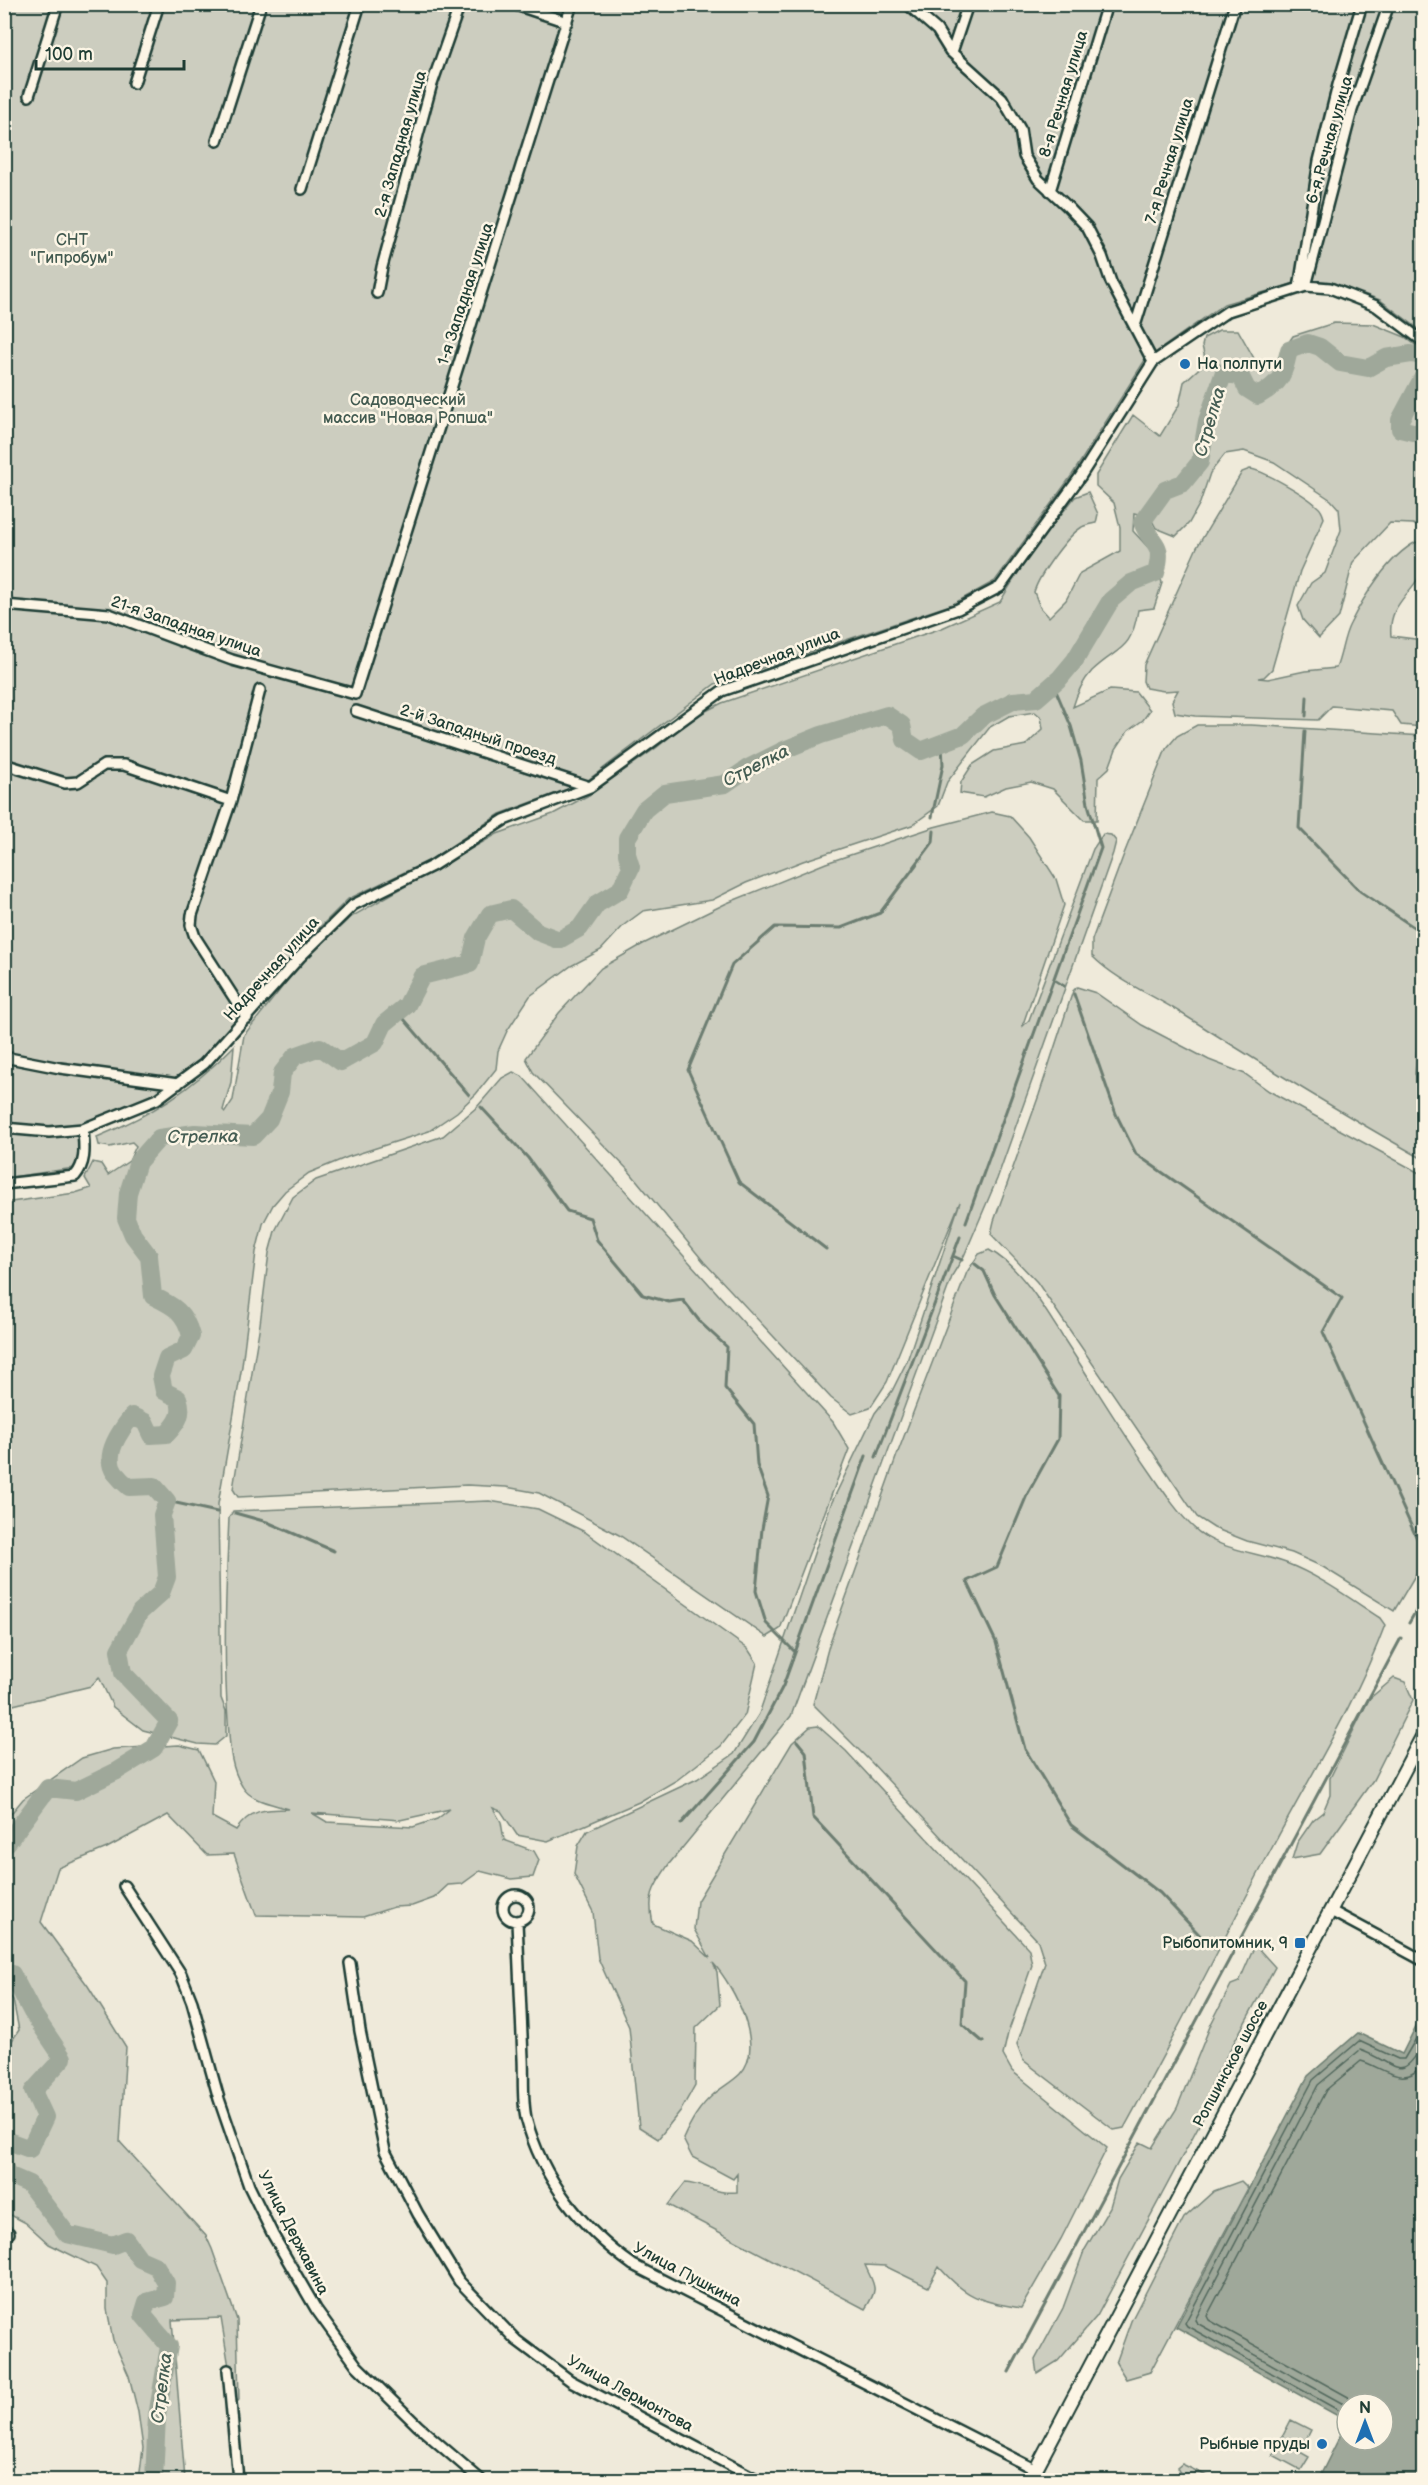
<svg xmlns="http://www.w3.org/2000/svg" width="1428" height="2485" viewBox="0 0 1428 2485" font-family="'Balsamiq Sans',sans-serif">
<style>
.green{fill:#cccdbf;stroke:#76857a;stroke-width:1.5;fill-rule:evenodd}
.water{fill:#9fa89a;stroke:#6c7d71;stroke-width:1.5}
.lines{fill:none;stroke-linecap:round;stroke-linejoin:round}
.shore{stroke:#52685d;stroke-width:1.5}
.stream{stroke:#6c7d71;stroke-width:3}
.river{stroke:#9fa89a;stroke-width:18}
.minor-casing{stroke:#1f3d34;stroke-width:14}
.secondary-casing{stroke:#1f3d34;stroke-width:16}
.minor{stroke:#fcf5e5;stroke-width:9}
.secondary{stroke:#fcf5e5;stroke-width:12}
.poi-dot{fill:#1f6fb2;stroke:#fcf5e5;stroke-width:2}
.labels{text-anchor:middle;dominant-baseline:central;stroke-width:5;stroke-linejoin:round;paint-order:stroke}
.street-label{font-size:16px;fill:#1f3d34;stroke:#fcf5e5}
.park-label{font-size:16px;fill:#425a50;stroke:#fcf5e5}
.poi-label{font-size:16px;fill:#1f3d34;stroke:#fcf5e5;text-anchor:end}
.water-label{font-size:18px;font-style:italic;fill:#455d53;stroke:#fcf5e5}
</style>
<rect width="100%" height="100%" fill="#efeada"/>
<filter id="ink" filterUnits="userSpaceOnUse"><feTurbulence type="fractalNoise" baseFrequency=".0167" numOctaves="2"/><feDisplacementMap in="SourceGraphic" scale="12" xChannelSelector="R" yChannelSelector="G"/><feConvolveMatrix kernelMatrix="1 2 1 2 8 2 1 2 1" color-interpolation-filters="sRGB"/></filter>
<g filter="url(#ink)">
<path class="green" d="M4 5H1423V332L1380 300 1331 282 1305 280 1224 304 1145 360 1072 475 995 581 953 604 715 684 584 783 500 814 430 860 348 899 295 952 232 1027 200 1059 153 1094 91 1126 74 1168 5 1178Z
M1334 323 1373 324 1405 337 1423 351V529L1413 524 1390 523 1353 562 1339 617 1319 638 1303 620 1298 606 1311 583 1325 573 1341 530 1339 509 1331 500 1274 462 1244 451 1225 454 1210 473 1200 503 1189 523 1176 536 1156 528 1150 517 1134 513 1133 531 1155 555 1162 583 1154 608 1138 610C1131 653 1118 646 1092 671 1082 682 1077 693 1073 707L1110 690 1136 692 1150 710 1143 720 1128 731 1116 749 1109 768 1098 778 1097 820H1084L1053 789 1031 782 1006 787 984 797 960 793 961 782 972 765 994 751 1026 745 1043 729 1041 717 1035 712 1009 716 990 727 947 782 938 806 912 825 803 861 746 883 712 900 643 911 624 925 601 950 571 966 530 996 507 1031 498 1051 496 1069 476 1094 457 1112 429 1131 348 1157 309 1173 285 1191 273 1205 263 1224 256 1252 242 1366 218 1504 221 1698 226 1711V1736L215 1745 198 1744 143 1730 113 1707 99 1677 91 1686 5 1707 4 1203 75 1193 91 1188 85 1178 93 1162 101 1164 108 1175 129 1161 136 1146 132 1142 110 1147 99 1145 97 1137C153 1114 191 1090 234 1046L231 1082 223 1110 225 1112 233 1100 244 1035 303 961 351 917 497 834 553 814 589 795 656 748 696 716 722 703 942 628 1000 602 1030 553 1075 497 1088 492 1098 514 1096 523C1092 524 1085 525 1082 527 1067 536 1039 575 1034 592L1040 607 1049 617 1066 600 1080 573 1120 551V527L1114 503 1096 486V475L1133 415 1160 436 1179 405 1184 382 1206 362 1202 346 1204 338 1219 330H1238L1255 360 1270 370 1293 336Z
M1250 469C1263 470 1307 496 1317 506 1321 509 1323 514 1324 518L1300 571 1272 669 1264 677 1258 678 1268 679 1305 671 1336 668C1342 654 1343 637 1350 624 1364 596 1389 556 1416 542L1423 546C1424 555 1425 566 1421 574 1408 597 1388 606 1391 636L1423 640V727L1401 725 1392 711 1332 706 1318 720 1195 716 1175 713 1172 701 1178 690 1164 691 1146 688 1143 681 1144 665 1197 547 1242 472Z
M1197 725H1251L1423 736V1159C1341 1113 1260 1063 1181 1013 1151 994 1117 981 1092 956V940L1124 854 1166 749 1177 736Z
M992 812 1010 816 1029 837 1056 879 1064 905 1022 1027 1029 1020 1093 849 1103 834 1111 835 1116 841 1113 853 997 1179 964 1256 953 1274 791 1716 669 1864C653 1888 647 1895 653 1924L692 1941 710 1958 694 1929 697 1901 792 1743 810 1727 818 1726 846 1751 1029 1949 1032 1965 1008 2033 1003 2055 1012 2071 1107 2148 1061 2239 1021 2308C981 2301 967 2299 939 2267L928 2287 885 2266 865 2265C874 2286 880 2287 865 2309L668 2205 685 2183C706 2185 715 2194 737 2192V2174L733 2179 692 2157 683 2139C691 2121 699 2107 714 2094 722 2087 732 2082 740 2074 766 2047 734 1986 713 1963L717 1972 720 2005 696 2028 695 2085 681 2110 658 2139 639 2127 629 2027 598 1958 593 1912 574 1874 578 1846 587 1831 697 1779 734 1754 759 1714 831 1504 875 1413 892 1391 907 1361 960 1202 887 1382 870 1408 852 1414 831 1398 704 1262 629 1171 533 1072 526 1058 559 1013 601 968 643 944 727 903 826 863 934 827Z
M1077 987 1096 993 1142 1025 1209 1060 1245 1074 1269 1091 1423 1175V1562L1394 1611 1323 1567 1292 1553 1247 1541 1214 1528 1197 1517 1037 1282 991 1234 994 1221 1039 1095 1073 991Z
M513 1072 522 1076 833 1422 849 1449 780 1629 767 1637 619 1535 539 1493 506 1487 467 1485 238 1497 233 1489 260 1324 269 1253 275 1231 293 1197 316 1180 443 1136 477 1107 502 1078Z
M989 1250C1019 1265 1045 1309 1062 1336 1092 1382 1120 1429 1151 1473 1164 1492 1177 1512 1193 1527 1216 1550 1257 1552 1286 1563 1320 1576 1349 1598 1380 1618L1385 1625C1357 1700 1312 1773 1274 1844 1224 1938 1176 2034 1124 2128L1114 2130 1023 2060 1017 2044 1045 1963 1038 1941 871 1762 813 1704 829 1645 898 1452 967 1272 979 1254Z
M489 1501 538 1509 585 1532 748 1649 757 1663 745 1715 721 1746 677 1780 639 1802 548 1841 517 1835 501 1811 493 1808 501 1822 504 1840 534 1851 539 1860 533 1877 511 1879 480 1871 462 1884 448 1885 434 1898 412 1906 394 1907 363 1917 256 1915 234 1854 207 1855 168 1815 107 1848 58 1868 41 1922 88 1986 126 2047 120 2142 206 2236 212 2249 237 2320 239 2400 235 2404 221 2318 172 2320 185 2480H139L143 2448 138 2412 129 2376 113 2340 107 2309V2283L96 2267 49 2244 26 2223 5 2212V2051L19 2030 13 2000 5 1990 4 1822 23 1799 82 1758 113 1749 179 1745 199 1750 214 1781 212 1817 236 1830C251 1809 264 1809 289 1809 274 1804 251 1802 242 1786 229 1765 230 1743 228 1720 223 1653 226 1585 229 1518L233 1511ZM450 1809 437 1819 413 1827 327 1822 312 1813 400 1820Z
M1394 1678 1405 1682 1413 1700 1373 1780 1320 1854 1292 1859 1297 1843 1313 1820 1323 1812 1330 1795V1778L1369 1699Z
M1255 1945 1275 1967 1212 2083 1207 2110 1097 2316 1058 2361 1037 2374 1035 2360 1063 2308 1084 2251 1110 2207 1118 2179 1140 2142 1152 2148 1177 2108 1211 2024 1231 1985 1239 1982Z
M1241 2181 1248 2188 1150 2372 1126 2379 1116 2363 1131 2321 1184 2218 1214 2191Z
M1291 2420 1311 2430 1300 2452 1309 2457 1301 2470 1273 2455Z
M1182 2464 1215 2480H1184L1177 2468Z"/>
<path class="water" d="M1423 2012V2480H1318L1347 2422V2440H1383V2404H1347V2421L1176 2327 1308 2076 1358 2033 1402 2054Z"/>
<g class="lines">
<path class="shore" d="M1361 2404 1209 2320 1207 2316 1326 2090 1361 2061C1383 2067 1406 2092 1424 2061
M1347 2406 1197 2323 1195 2320 1318 2085 1360 2050C1396 2062 1400 2087 1424 2042
M1347 2415 1187 2326 1185 2323 1313 2080 1359 2041 1398 2059H1404L1424 2025"/>
<path class="stream" d="M1306 716 1307 697
M1305 731 1299 828 1360 891 1424 934
M932 817 943 765 942 744
M1424 943 1416 1074 1424 1079
M1056 981 1064 986
M1074 994 1116 1114 1136 1154 1342 1298 1323 1332 1424 1554
M398 1012 469 1095
M481 1107 528 1158 567 1211 590 1218 597 1240 643 1295 669 1302 683 1300 701 1323 727 1347 725 1388 754 1424 757 1465 768 1496 762 1529 756 1591 766 1623 794 1651
M966 1222 1101 848 1088 804 1081 761 1071 726 1053 684
M826 1249 739 1182 688 1070 732 965 775 927 841 928 880 913 933 842 934 831
M953 1256 962 1260
M975 1264 984 1271 995 1295 1059 1396 1058 1439 1027 1495 997 1567 967 1581 996 1642 1025 1749 1071 1825 1160 1893 1210 1946 1216 1949
M876 1457 960 1237
M167 1501 217 1512
M235 1513 267 1522 334 1551
M1409 1623 1424 1597
M797 1741 806 1752 813 1817 965 1981 962 2024 983 2042
M681 1824 754 1742 783 1686 866 1456
M1009 2372 1401 1638
M1258 2474 1272 2480"/>
<path class="river" d="M1424 375 1400 420V429L1421 434 1424 432
M4 1847 48 1788 76 1791 115 1772 154 1748 169 1721 123 1673 119 1650 140 1612 161 1593 167 1577 162 1515 167 1501 154 1486 129 1487C124 1483 119 1478 115 1473 102 1455 121 1430 132 1416L145 1422 151 1435 167 1434C178 1422 184 1414 178 1398L164 1391 161 1376 167 1358 184 1350 191 1336C185 1312 174 1306 153 1296L149 1256 133 1235 126 1218 128 1193 138 1162 159 1138 195 1133 253 1136 269 1119 280 1092 282 1073 295 1056 320 1047 341 1062 375 1043 384 1024 407 1005 422 976 470 964 476 938 490 914 511 909 538 932 559 940 580 928 597 904 620 890 631 867 627 854V838L644 810 665 793 725 784 748 768 784 750 821 735 887 715 902 725 905 740 921 751 963 735 983 716 1013 701 1036 699 1060 678 1075 660 1111 600 1131 583 1156 573C1165 540 1151 546 1142 522L1165 490 1183 483 1200 462 1207 421 1224 372 1241 377 1247 389 1258 396C1282 382 1283 376 1289 350L1308 343 1320 347 1340 363 1368 368 1386 358 1411 354 1422 356 1424 359
M4 1970 12 1974 32 2012 63 2058 33 2091 45 2117 30 2149 8 2141 4 2146
M4 2166 8 2175 29 2184 67 2234 113 2245 126 2240 140 2259 156 2266 166 2283 165 2297 147 2302 143 2315 169 2346 157 2416 154 2480"/>
<defs>
<path id="minor" d="M513 4 567 22
M907 4 937 30 950 51 1002 98 1020 129 1024 156 1038 179 1067 206 1087 227 1102 256 1111 282 1153 362
M952 52 968 4
M134 83 159 4
M29 96 58 4
M217 141 261 4
M302 189 360 4
M1050 191 1107 4
M1306 286 1352 110 1389 4
M1299 288 1319 161 1338 85 1362 4
M377 293 382 267 431 87 460 4
M1135 326 1235 4
M4 605 109 614 232 660 355 694 572 4
M356 711 590 787
M4 764 65 783 78 782 104 765H124L231 801 192 915 191 925 195 937 247 1018
M231 801 260 690
M4 1057 60 1068 178 1084
M4 1128 49 1132 83 1129 157 1099 204 1064 300 957 353 905 432 866 504 820 590 787 722 691 958 609 1000 587 1080 477 1153 362 1228 311 1306 286 1330 288 1376 306 1424 342
M4 1184 75 1176C87 1162 84 1146 83 1129
M124 1886 181 1974 192 2002 219 2099 249 2186 273 2235 316 2309 357 2366 418 2426 481 2480
M503 1908a13 13 0 1 1 26 0a13 13 0 1 1-26 0Z
M1331 1911 1424 1961
M517 1922C519 1967 521 2013 523 2058 524 2077 522 2099 526 2118 542 2179 582 2229 633 2265L1036 2470
M350 1963 360 2031 385 2151 418 2214 459 2281 516 2340 571 2381 758 2480
M4 2233H9
M228 2370 238 2480"/>
<path id="secondary" d="M1030 2480 1424 1733"/>
</defs>
<use href="#minor" class="minor-casing"/>
<use href="#secondary" class="secondary-casing"/>
<use href="#minor" class="minor"/>
<use href="#secondary" class="secondary"/>
</g>
</g>
<g class="poi-dot">
<circle cx="1185" cy="364" r="6"/>
<rect x="1294" y="1937" width="12" height="12" rx="3"/>
<circle cx="1322" cy="2444" r="6"/>
</g>
<g class="labels">
<g class="street-label">
<text transform="translate(1064 94) rotate(-73)">8-я Речная улица</text>
<text transform="translate(1330 140) rotate(-74)">6-я Речная улица</text>
<text transform="translate(401 144) rotate(-74)">2-я Западная улица</text>
<text transform="translate(1170 161) rotate(-73)">7-я Речная улица</text>
<text transform="translate(466 294) rotate(-72)">1-я Западная улица</text>
<text transform="translate(186 627) rotate(19)">21-я Западная улица</text>
<text transform="translate(777 657) rotate(-21)">Надречная улица</text>
<text transform="translate(478 735) rotate(18)">2-й Западный проезд</text>
<text transform="translate(272 969) rotate(-48)">Надречная улица</text>
<text transform="translate(1231 2064) rotate(-62)">Ропшинское шоссе</text>
<text transform="translate(293 2233) rotate(63)">Улица Державина</text>
<text transform="translate(687 2275) rotate(28)">Улица Пушкина</text>
<text transform="translate(630 2394) rotate(29)">Улица Лермонтова</text>
</g>
<g class="park-label">
<text x="72" y="240">СНТ<tspan x="72" dy="18">"Гипробум"</tspan></text>
<text x="408" y="400">Садоводческий<tspan x="408" dy="18">массив "Новая Ропша"</tspan></text>
</g>
<g class="poi-label">
<text x="1197" y="364" text-anchor="start">На полпути</text>
<text x="1288" y="1943">Рыбопитомник, 9</text>
<text x="1310" y="2444">Рыбные пруды</text>
</g>
<g class="water-label">
<text transform="translate(1210 422) rotate(-74)">Стрелка</text>
<text transform="translate(756 766) rotate(-27)">Стрелка</text>
<text transform="translate(203 1137) rotate(-1)">Стрелка</text>
<text transform="translate(162 2388) rotate(-83)">Стрелка</text>
</g>
</g>
<rect width="1428" height="2485" fill="none" stroke="#fcf5e5" stroke-width="24"/>
<rect x="12" y="12" width="1404" height="2461" fill="none" stroke="#1f3d34" stroke-width="2" filter="url(#ink)"/>
<g transform="translate(1365 2422)"><circle r="28" fill="#fcf5e5" stroke="#a4ab9e" stroke-width="1.5"/>
<path d="M0-4.5L10 22L0 15L-10 22Z" fill="#1f6fb2"/>
<text y="-9" font-size="16" font-weight="bold" text-anchor="middle" fill="#1f3d34">N</text>
</g>
<path d="M36 60v9h148v-9" fill="none" stroke="#1f3d34" stroke-width="3"/>
<text x="45" y="60" font-size="18" fill="#1f3d34" stroke="#fcf5e5" stroke-width="4.5" paint-order="stroke">100 m</text>
</svg>
